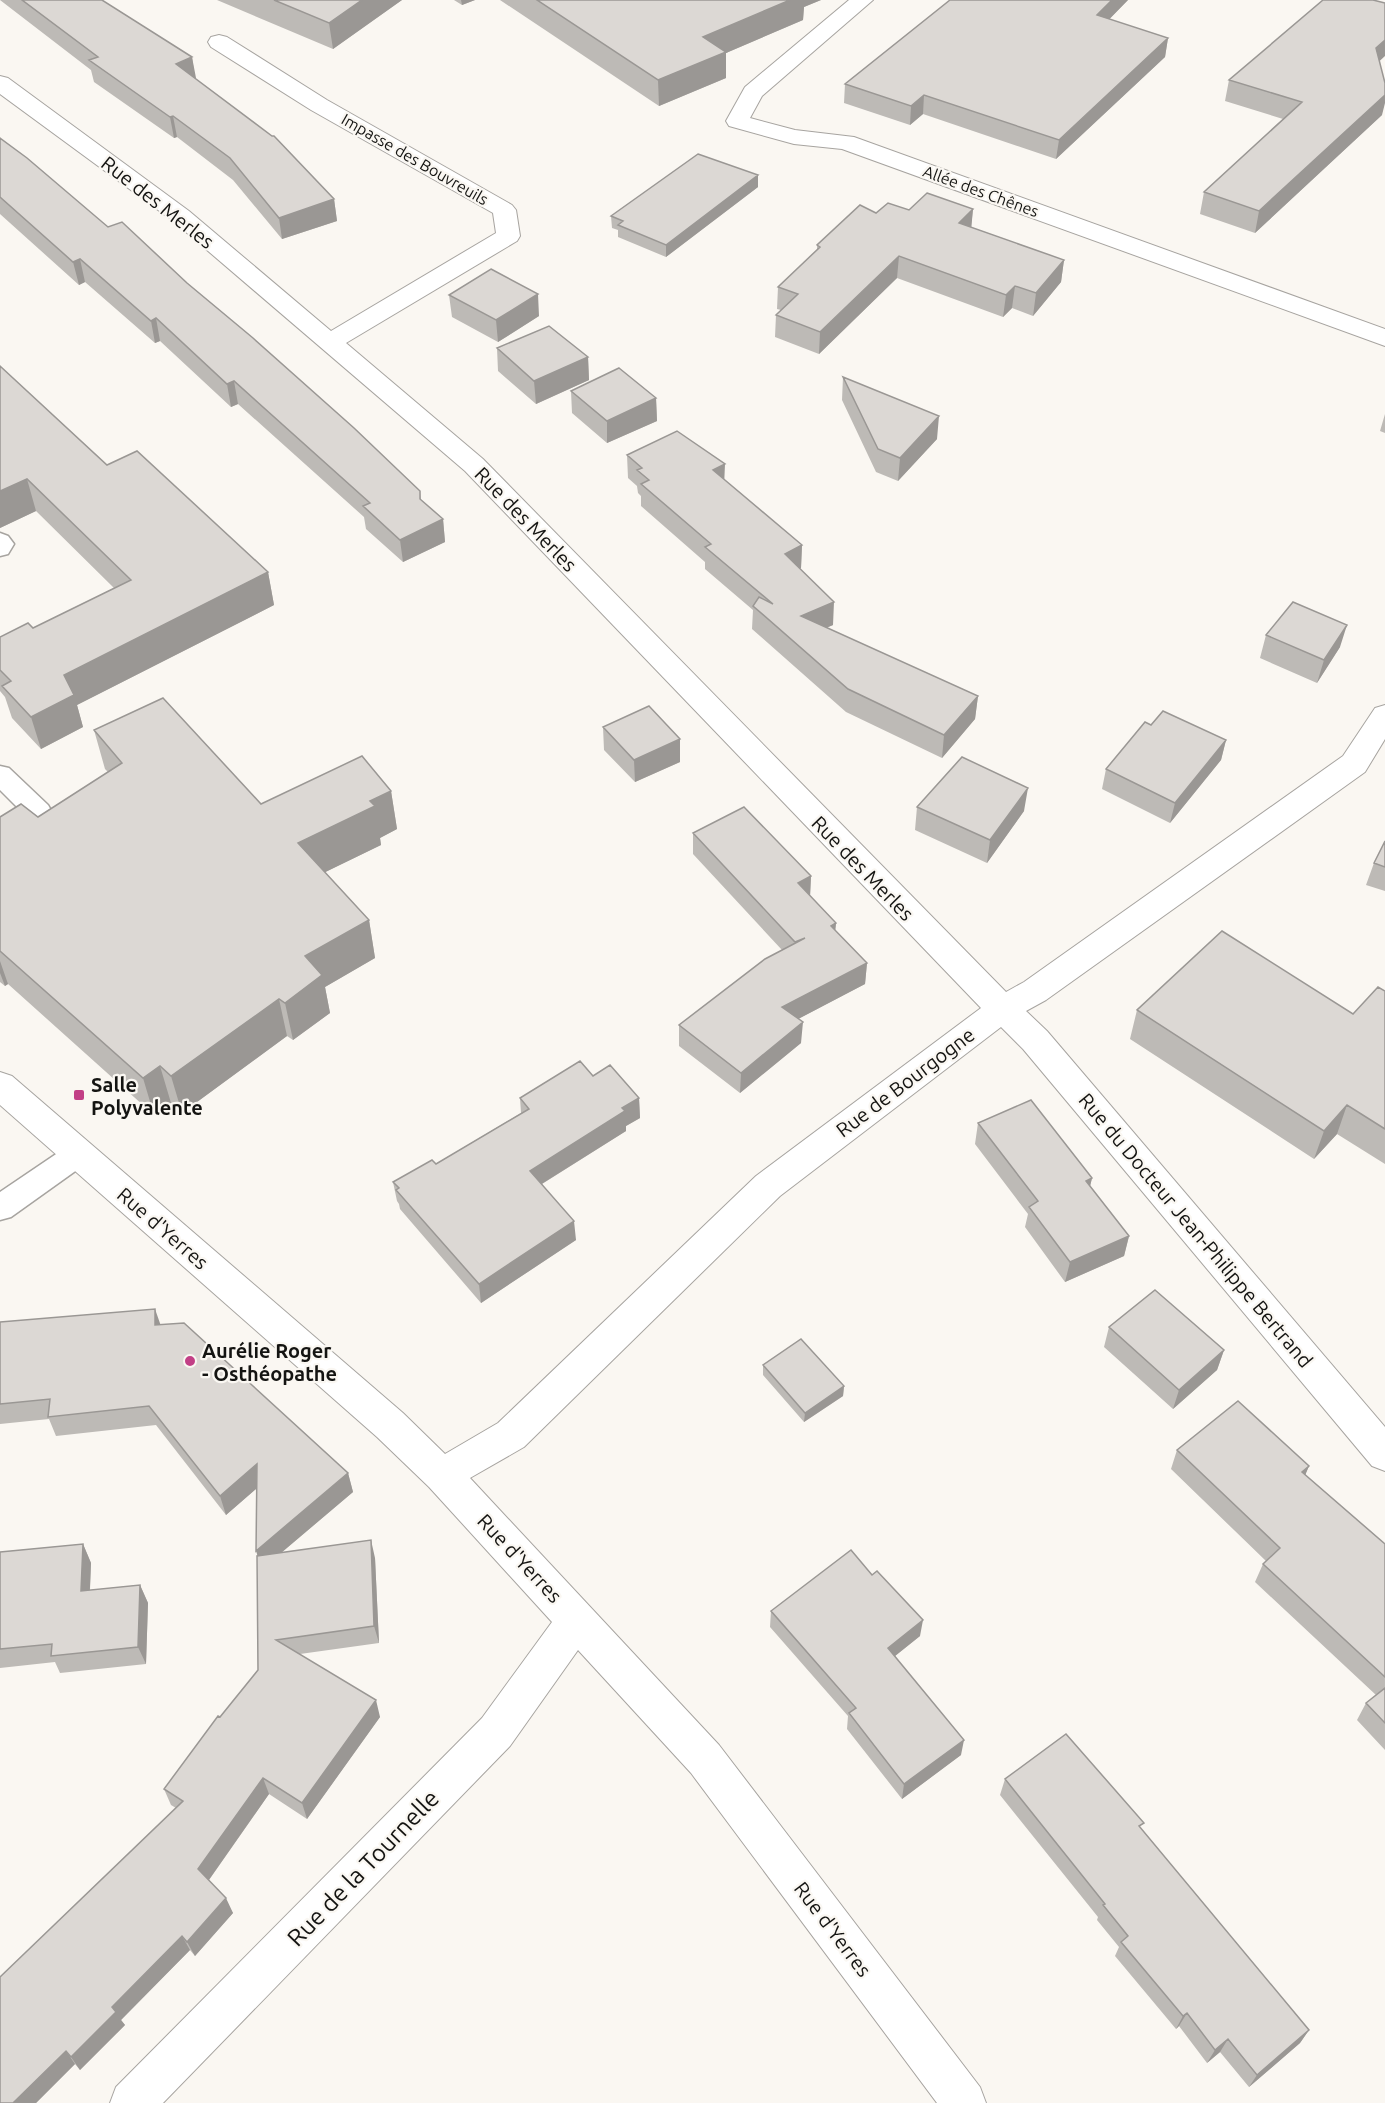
<svg xmlns="http://www.w3.org/2000/svg" width="1385" height="2103" viewBox="0 0 1385 2103" font-family="Ubuntu,sans-serif">
<style>
.lines{fill:none;stroke-linecap:round;stroke-linejoin:round}
.service-casing{stroke:#a7a4a0;stroke-width:3}
.minor-casing{stroke:#a7a4a0;stroke-width:2}
.service{fill:#fff;fill-rule:evenodd}
.minor{fill:#fff;fill-rule:evenodd}
.wall{fill:#bdbab6}
.shaded-wall{fill:#9a9794}
.building{fill:#dcd8d4;stroke:#9a9794;stroke-width:1.5}
.poi-dot{fill:#c23f86;stroke:#faf7f2;stroke-width:2}
.labels{text-anchor:middle;dominant-baseline:central;stroke-width:4.5;stroke-linejoin:round;paint-order:stroke}
.far-street-label{font-size:16px;fill:#141412;stroke:#faf7f2}
.street-label{font-size:20px;fill:#141412;stroke:#faf7f2}
.poi-label{font-size:20px;font-weight:bold;fill:#141412;stroke:#faf7f2;text-anchor:start}
.near-street-label{font-size:24px;fill:#141412;stroke:#faf7f2}
</style>
<rect width="100%" height="100%" fill="#faf7f2"/>
<g class="lines">
<defs>
<path id="service" d="M0 533 8 536 14 544 8 554 0 556Z
M0 766 9 768 48 805 52 812C44 827 16 842 0 847V824L21 811 0 790Z
M78 1142 88 1146 93 1154 88 1162 11 1217 0 1220V1192L68 1146Z"/>
<path id="minor" d="M849 0H873L762 96 750 118 795 130 854 137 1385 329V346L842 149 794 144 729 126 726 121 745 87Z
M219 35 227 37 327 100 512 205 516 210 520 236 517 241 346 343 483 459 1006 992 1024 982 1343 756 1375 708 1385 705V739L1365 772 1046 1000 1026 1011 1047 1031 1385 1427V1471L1372 1466 1023 1049 1001 1027 780 1196 524 1447 470 1478 719 1745 980 2087 986 2103H937L691 1773 578 1650 510 1746 163 2103H110L116 2087 482 1718 552 1622 429 1487 377 1437 0 1105V1072L12 1076 403 1413 445 1454 498 1423 756 1176 981 1008 465 471 173 221 0 94V76L8 78 189 211 331 331 496 233 493 213 311 110 211 47 208 42 211 37Z"/>
</defs>
<use href="#service" class="service-casing"/>
<use href="#minor" class="minor-casing"/>
<use href="#service" class="service"/>
<use href="#minor" class="minor"/>
</g>
<path class="wall" d="M0 0H102L192 57 195 79 334 199 337 221 282 239 233 180 177 137 174 138 94 82 91 70Z
M217 0H402L333 49Z
M454 0H475L462 5Z
M500 0H821L804 7 803 20 726 53V78L659 106Z
M950 0H1128L1109 19 1168 38 1165 57 1056 159 923 114 910 125 844 103 845 84Z
M1380 61 1382 115 1255 233 1200 214 1204 192 1283 119 1225 101 1229 80Z
M0 138 108 227 187 283 420 491 421 500 443 519 445 542 403 562 366 529 364 517 238 404 231 407 160 341 155 343 85 282 79 285 0 214Z
M758 175V187L666 257 618 237V230L612 228 611 216Z
M973 209 971 227 1064 260 1061 282 1033 316 1012 308 1003 317 897 278 819 354 775 337 776 315 781 310 777 309 778 287 817 250V245L876 213 909 210Z
M449 295 539 316 498 342 452 317Z
M497 348 588 357 589 380 536 404 498 371Z
M0 366 107 465 268 572 274 605 77 705 83 727 41 749 12 718 5 697 0 691V637L33 628 114 588 36 511 0 528Z
M843 377 937 439 898 481 876 472 842 400Z
M571 391 656 398 657 421 607 443 572 413Z
M1385 414V433L1380 431Z
M627 455 724 480 802 545 801 568 800 569 833 625 826 628 978 696 975 719 942 758 846 712 752 629 753 610 705 569V562L641 506V496L638 493 637 486 628 478Z
M1266 635 1340 647 1317 683 1260 658Z
M1151 725 1226 740 1221 760 1170 823 1102 789 1106 769Z
M603 727 680 762 635 782 604 750Z
M94 730 261 804 391 791 397 829 380 838 381 845 325 872 369 920 375 958 325 987 330 1013 293 1040 287 1036 182 1113 171 1103 154 1115 8 984 5 986 0 982V817H38L108 772 105 769Z
M917 807 1024 811 987 863 915 830Z
M693 833 811 876 810 896 836 923 835 930 867 963 865 984 798 1019 801 1043 740 1093 679 1046V1025L782 950 693 854Z
M1385 841V891L1366 885 1374 863Z
M1385 991V1164L1337 1134 1314 1159 1130 1039 1137 1010 1353 1014Z
M520 1098H639L640 1118 626 1126V1131L542 1184 576 1240 481 1303 400 1209 399 1204 397 1201 393 1182 436 1164 521 1113Z
M978 1123 1092 1178 1090 1186 1129 1236 1124 1256 1065 1282 1025 1227 1028 1214 975 1144Z
M0 1322 161 1325 348 1473 353 1492 281 1553 375 1558 379 1643 300 1654 380 1717 307 1819 269 1794 209 1880 233 1913 195 1956 190 1950 121 2020 125 2025 80 2070 75 2064 36 2103H0L176 1808 171 1805 164 1789 258 1670 257 1488 226 1515 156 1425 56 1436 49 1419 0 1424Z
M1109 1327 1224 1350 1217 1370 1173 1409 1104 1347Z
M763 1365 844 1386 843 1396 804 1422 763 1375Z
M1177 1450 1309 1466 1305 1475 1385 1544V1750L1357 1720 1366 1703 1376 1695 1255 1582 1263 1564 1266 1561 1171 1469Z
M83 1544 91 1563 90 1590 140 1585 148 1603 146 1664 60 1673 55 1662 0 1668V1552Z
M771 1611 920 1636 895 1656 961 1755 902 1799 847 1729 848 1716 770 1627Z
M1005 1779 1141 1829 1309 2030 1300 2043 1249 2087 1220 2052 1207 2063 1179 2026 1176 2029 1115 1956 1119 1947 1097 1920 1098 1917 1000 1795Z"/>
<path class="shaded-wall" d="M362 0H402L333 49 329 23Z
M461 0H475L462 5Z
M790 0H821L804 7 803 20 726 53V78L659 106 658 80 703 37Z
M1112 0H1128L1095 34 1097 15Z
M1168 38 1165 57 1056 159 1059 140Z
M1385 40V56L1371 69 1376 48Z
M192 57 196 78 180 85 176 64Z
M924 95 923 114 910 125 911 106Z
M1385 95V103L1382 115 1255 233 1259 211Z
M173 116 177 137 174 138 170 117Z
M758 175V187L666 257V245Z
M334 199 337 221 282 239 279 218Z
M973 209 971 231 959 223Z
M899 256 897 278 819 354 820 332Z
M80 259 85 282 79 285 73 262Z
M1064 260 1061 282 1033 316 1036 293Z
M1015 286 1012 308 1003 317 1006 295Z
M538 294 539 316 498 342 496 320Z
M156 318 160 341 155 343 151 321Z
M588 357 589 380 536 404 534 381Z
M234 381 238 404 231 407 227 384Z
M656 398 657 421 607 443V421Z
M939 416 937 439 898 481 900 458Z
M725 464 724 487 713 470Z
M27 479 36 511 0 528V491Z
M443 519 445 542 403 562 400 540Z
M802 545 801 568 784 577 785 554Z
M268 572 274 605 77 705 83 727 41 749 31 717 64 675Z
M834 602 833 625 799 639 801 616Z
M1347 625 1340 647 1317 683 1324 660Z
M978 696 975 719 942 758 944 735Z
M680 739V762L635 782 634 760Z
M1226 740 1221 760 1170 823 1175 803Z
M1028 788 1024 811 987 863 990 840Z
M391 791 397 829 380 838 381 845 305 882 298 843 370 801Z
M811 876 810 897 798 883Z
M369 920 375 958 325 987 330 1013 293 1040 285 1003 305 956Z
M836 923 834 944 831 926Z
M0 961 8 984 5 986 0 973Z
M867 963 865 984 781 1028 782 1007Z
M279 999 287 1036 182 1113 171 1076Z
M803 1022 801 1043 740 1093 741 1073Z
M160 1066 171 1103 154 1115 143 1078Z
M639 1098 640 1118 626 1126V1131L532 1190 530 1171 622 1108Z
M1347 1105 1337 1134 1314 1159 1324 1131Z
M1092 1178 1087 1199 1086 1181Z
M574 1221 576 1240 481 1303 479 1284Z
M1129 1236 1124 1256 1065 1282 1070 1262Z
M155 1309 162 1329 155 1325Z
M1224 1350 1217 1370 1173 1409 1179 1390Z
M844 1386 843 1396 804 1422 805 1413Z
M257 1464 263 1483 226 1515 220 1496Z
M1309 1466 1301 1485 1302 1472Z
M348 1473 353 1492 262 1569 256 1551Z
M371 1540 375 1558 379 1643 374 1626Z
M83 1544 91 1563 89 1609 81 1591Z
M140 1585 148 1603 146 1664 138 1647Z
M923 1620 920 1636 885 1664 888 1648Z
M376 1700 380 1717 307 1819 302 1803Z
M964 1740 961 1755 902 1799 904 1784Z
M263 1778 269 1794 206 1884 198 1869Z
M226 1898 233 1913 195 1956 187 1942Z
M182 1936 190 1950 121 2020 125 2025 80 2070 71 2057 112 2007Z
M1187 2013 1179 2026 1176 2029 1183 2016Z
M1309 2030 1300 2043 1249 2087 1257 2075Z
M1228 2039 1220 2052 1207 2063 1215 2050Z
M66 2051 75 2064 36 2103H13Z"/>
<path class="building" d="M22 0H102L192 57 176 64 272 136H274L334 199 279 218 230 158 173 116 170 117 89 60 98 57Z
M274 0H362L329 23Z
M537 0H790L703 37 726 52 658 80Z
M950 0H1112L1097 15 1168 38 1059 140 924 95 911 106 845 84Z
M1323 0H1373L1385 3V40L1376 48 1385 83V95L1259 211 1204 192 1302 102 1229 80Z
M0 138 27 158 108 227 122 222 187 283 253 338 354 428 420 491V499L443 519 400 540 363 506 370 503 234 381 227 384 156 318 151 321 80 259 73 262 0 197Z
M698 154 758 175 666 245 618 225 623 221 611 216Z
M927 193 973 209 959 223 1064 260 1036 293 1015 286 1006 295 899 256 820 332 776 315 798 294 778 287 820 247 817 245 860 205 876 213 888 203 909 210Z
M491 269 538 294 496 320 449 295Z
M549 326 588 357 534 381 497 348Z
M0 366 107 465 137 451 268 572 64 675 74 695 31 717 2 686 11 681 0 670V637L28 623 33 628 131 580 27 479 0 491Z
M619 368 656 398 607 421 571 391Z
M843 377 939 416 900 458 878 449Z
M677 431 725 464 713 470 802 545 785 554 834 602 801 616 978 696 944 735 848 689 753 606 759 597 773 604 705 547 711 544 641 484 649 480 637 470 642 468 627 455Z
M1293 602 1347 625 1324 660 1266 635Z
M163 698 261 804 362 756 391 791 370 801 375 806 298 843 369 920 305 956 322 975 285 1003 279 999 171 1076 160 1066 143 1078 0 951V817L21 804 38 817 122 763 94 730Z
M649 706 680 739 634 760 603 727Z
M1163 711 1226 740 1175 803 1106 769 1145 722 1151 725Z
M962 757 1028 788 990 840 917 807Z
M744 807 811 876 798 883 836 923 831 926 867 963 782 1007 803 1022 741 1073 679 1025 765 959 805 938 795 942 693 833Z
M1385 841V867L1374 863Z
M1222 931 1353 1014 1378 987 1385 991V1129L1347 1105 1324 1131 1137 1010Z
M580 1061 593 1076 610 1065 639 1098 622 1108 625 1111 530 1171 574 1221 479 1284 396 1190 399 1188 393 1182 432 1160 436 1164 529 1109 520 1098Z
M1031 1100 1092 1178 1086 1181 1129 1236 1070 1262 1029 1207 1038 1201 978 1123Z
M1155 1290 1224 1350 1179 1390 1109 1327Z
M155 1309V1325L184 1323 348 1473 256 1551 257 1464 220 1496 149 1406 48 1417 50 1399 0 1404V1322Z
M801 1339 844 1386 805 1413 763 1365Z
M1238 1401 1309 1466 1302 1472 1385 1544V1677L1263 1564 1280 1548 1177 1450Z
M371 1540 374 1626 276 1640 376 1700 302 1803 263 1778 198 1869 226 1898 187 1942 182 1936 112 2007 116 2012 71 2057 66 2051 13 2103H0V1977L183 1801 164 1789 218 1716 220 1717 258 1670 257 1556Z
M83 1544 81 1591 140 1585 138 1647 51 1656 52 1644 0 1649V1552Z
M851 1550 872 1575 877 1571 923 1620 888 1648 964 1740 904 1784 849 1713 856 1708 771 1611Z
M1385 1688V1723L1366 1703Z
M1066 1734 1144 1823 1139 1826 1309 2030 1257 2075 1228 2039 1215 2050 1187 2013 1183 2016 1121 1942 1128 1936 1103 1905 1105 1904 1005 1779Z"/>
<g class="poi-dot">
<rect x="73" y="1089" width="12" height="12" rx="3"/>
<circle cx="190" cy="1361" r="6"/>
</g>
<g class="labels">
<g class="far-street-label">
<text transform="translate(415 159) rotate(30)">Impasse des Bouvreuils</text>
<text transform="translate(981 191) rotate(20)">Allée des Chênes</text>
</g>
<g class="street-label">
<text transform="translate(158 202) rotate(38)">Rue des Merles</text>
<text transform="translate(526 519) rotate(46)">Rue des Merles</text>
<text transform="translate(863 868) rotate(46)">Rue des Merles</text>
<text transform="translate(905 1082) rotate(-37)">Rue de Bourgogne</text>
<text transform="translate(163 1228) rotate(41)">Rue d'Yerres</text>
<text transform="translate(1196 1230) rotate(50)">Rue du Docteur Jean-Philippe Bertrand</text>
<text transform="translate(520 1558) rotate(47)">Rue d'Yerres</text>
<text transform="translate(833 1929) rotate(53)">Rue d'Yerres</text>
</g>
<g class="poi-label">
<text x="91" y="1084">Salle<tspan x="91" dy="23">Polyvalente</tspan></text>
<text x="202" y="1350">Aurélie Roger<tspan x="202" dy="23">- Osthéopathe</tspan></text>
</g>
<g class="near-street-label">
<text transform="translate(363 1868) rotate(-46)">Rue de la Tournelle</text>
</g>
</g>
</svg>
